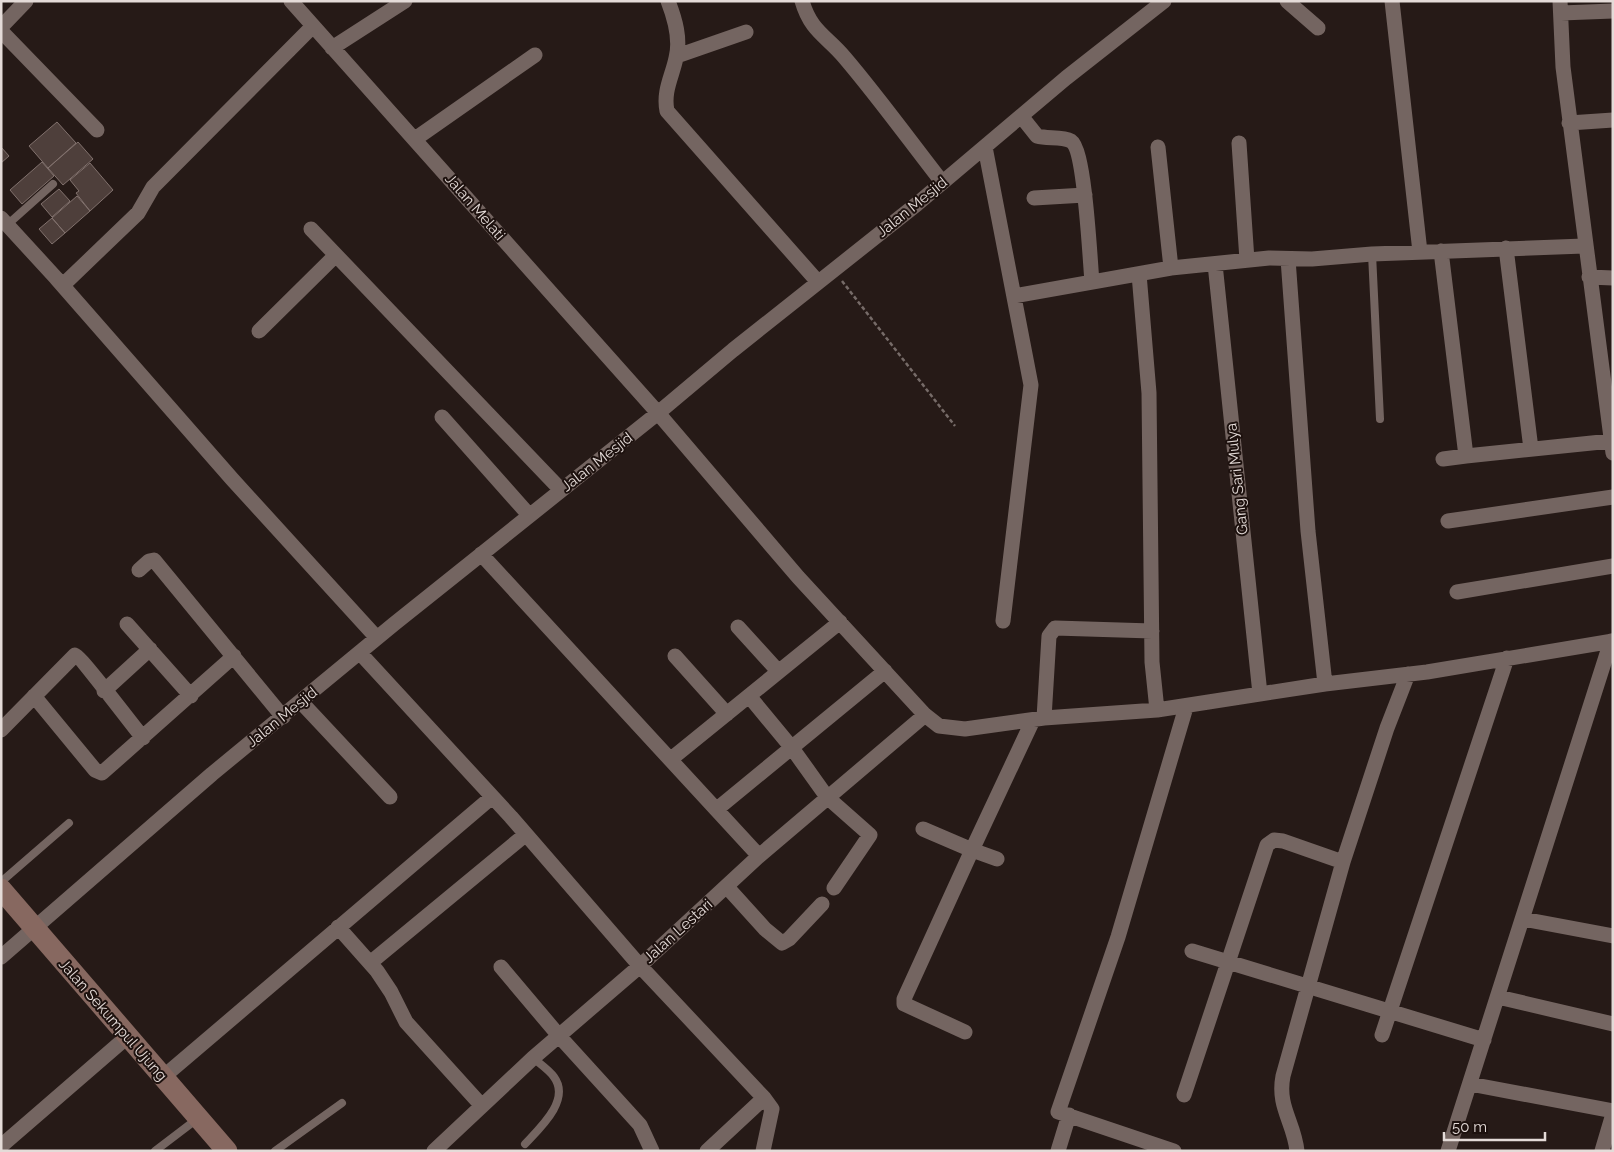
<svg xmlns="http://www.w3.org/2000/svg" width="1614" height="1152" viewBox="0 0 1614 1152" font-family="Raleway,sans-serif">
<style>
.building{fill:#4e3f3b;stroke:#81716d}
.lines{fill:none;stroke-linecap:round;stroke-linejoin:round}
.path{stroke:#766b68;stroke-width:2.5;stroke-dasharray:4 2.5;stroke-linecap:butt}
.lane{stroke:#746561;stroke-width:8}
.street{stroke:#746561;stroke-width:15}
.secondary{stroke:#876860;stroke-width:21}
.labels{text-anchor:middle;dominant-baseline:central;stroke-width:4;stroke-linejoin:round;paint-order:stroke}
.street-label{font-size:15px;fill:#e4dbd8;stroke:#1d110e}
</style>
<rect width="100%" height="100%" fill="#261a17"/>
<path class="building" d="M57 122 76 143 48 168 29 146Z
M78 142 93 159 63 185 48 168Z
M1 147 9 156 1 163Z
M42 162 54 176 22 204 10 190Z
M90 163 113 190 90 211 76 193 79 191 70 180Z
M59 189 70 201 52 217 41 204Z
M77 196 90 211 65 233 52 218Z
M52 218 65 233 52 244 39 229Z"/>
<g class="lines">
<path class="path" d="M842 281 955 426"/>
<path class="lane" d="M7 225 53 184
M1372 254 1380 419
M1 882 69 823
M525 1144C540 1128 571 1100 554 1077 549 1070 540 1064 533 1058
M155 1151 197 1119
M275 1151 342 1103"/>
<path class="street" d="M291 1 658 413 798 577 925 715 939 726 965 729 1044 718 1157 710 1325 684 1427 672 1613 641
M668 1C675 19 681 39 676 58 672 77 663 91 667 111L818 282
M802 1C811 32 827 36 845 58 879 98 910 141 942 182
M1287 1 1318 28
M1392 1 1420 252
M1560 1 1563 67 1613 453
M1561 13 1613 11
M1 27 26 1
M1 31 97 130
M332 48 405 1
M677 56 746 32
M1021 116 1037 136C1047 139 1062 136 1071 141 1085 150 1090 261 1092 282
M1569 123 1613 120
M415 139 535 55
M1239 143 1247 260
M985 147 1031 385 1003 621
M1158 147 1171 268
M1034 198 1085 195
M1 218 56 278 232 479 377 638
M311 229 561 490
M1506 248 1531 449
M1441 251 1466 456 1611 441
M1288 259 1308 531 1325 684
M1215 264 1260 694
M1139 274 1149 393 1152 662 1157 710
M1589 277 1613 278
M63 285 138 213 153 187 313 26
M1014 296 1171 268 1269 258 1312 259 1372 254 1584 246
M259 331 336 255
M442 417 529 515
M1443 459 1466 456
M1448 521 1613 497
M481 554 759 856
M139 570 149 561 154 560 283 717
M1457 592 1613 566
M127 624 191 696
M738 627 778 671
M360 653 511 817 640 966 764 1098 772 1109 763 1151
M675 656 727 714
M104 691 150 649
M34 696 95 770 102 773 234 656
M749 696 792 748 827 797 870 835 834 888
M301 702 390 797
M1044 718 1049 636 1055 628 1152 631
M1 730 75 655C80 656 134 727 143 738
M671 759 840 622
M717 809 885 671
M923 829 972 850 904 999V1004L965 1032
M997 859 972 850 1033 720
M727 887 765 929 782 943 789 939 822 904
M1523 919 1613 936
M338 927 377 971 391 992 406 1022 482 1106
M1192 951 1484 1040
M1 957 212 774 394 624 658 413 733 350 917 204 1066 78 1164 1
M370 963 525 835
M501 967 560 1037 640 1125 652 1151
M1498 997 1613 1024
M1382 1035 1507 658
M162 1078 492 797
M1470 1084 1613 1111
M1184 1095 1267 845 1274 840 1283 841 1343 862
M1 1146 127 1037
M434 1151 533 1058 640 966 759 856 925 715
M707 1151 764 1098
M1058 1151 1069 1115
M1174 1151 1058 1112 1118 937 1186 707
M1297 1151C1294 1122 1277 1107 1283 1076L1343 862 1387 728 1408 674
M1448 1151 1611 641
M1602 1151 1613 1114"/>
<path class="secondary" d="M1 889 227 1151"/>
</g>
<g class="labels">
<g class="street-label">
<text transform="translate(475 207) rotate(49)">Jalan Melati</text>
<text transform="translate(912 207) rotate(-39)">Jalan Mesjid</text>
<text transform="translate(597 462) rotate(-38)">Jalan Mesjid</text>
<text transform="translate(1237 479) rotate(-96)">Gang Sari Mulya</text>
<text transform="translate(282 717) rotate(-39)">Jalan Mesjid</text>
<text transform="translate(678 931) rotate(-42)">Jalan Lestari</text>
<text transform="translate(113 1020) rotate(49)">Jalan Sekumpul Ujung</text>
</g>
</g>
<rect width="1614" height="1152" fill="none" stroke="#e4dbd8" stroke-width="5"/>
<path d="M1444 1132v8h101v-8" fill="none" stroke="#e4dbd8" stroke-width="2.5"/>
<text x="1452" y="1132" font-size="15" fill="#e4dbd8" stroke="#1d110e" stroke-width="4" paint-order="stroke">50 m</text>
</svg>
